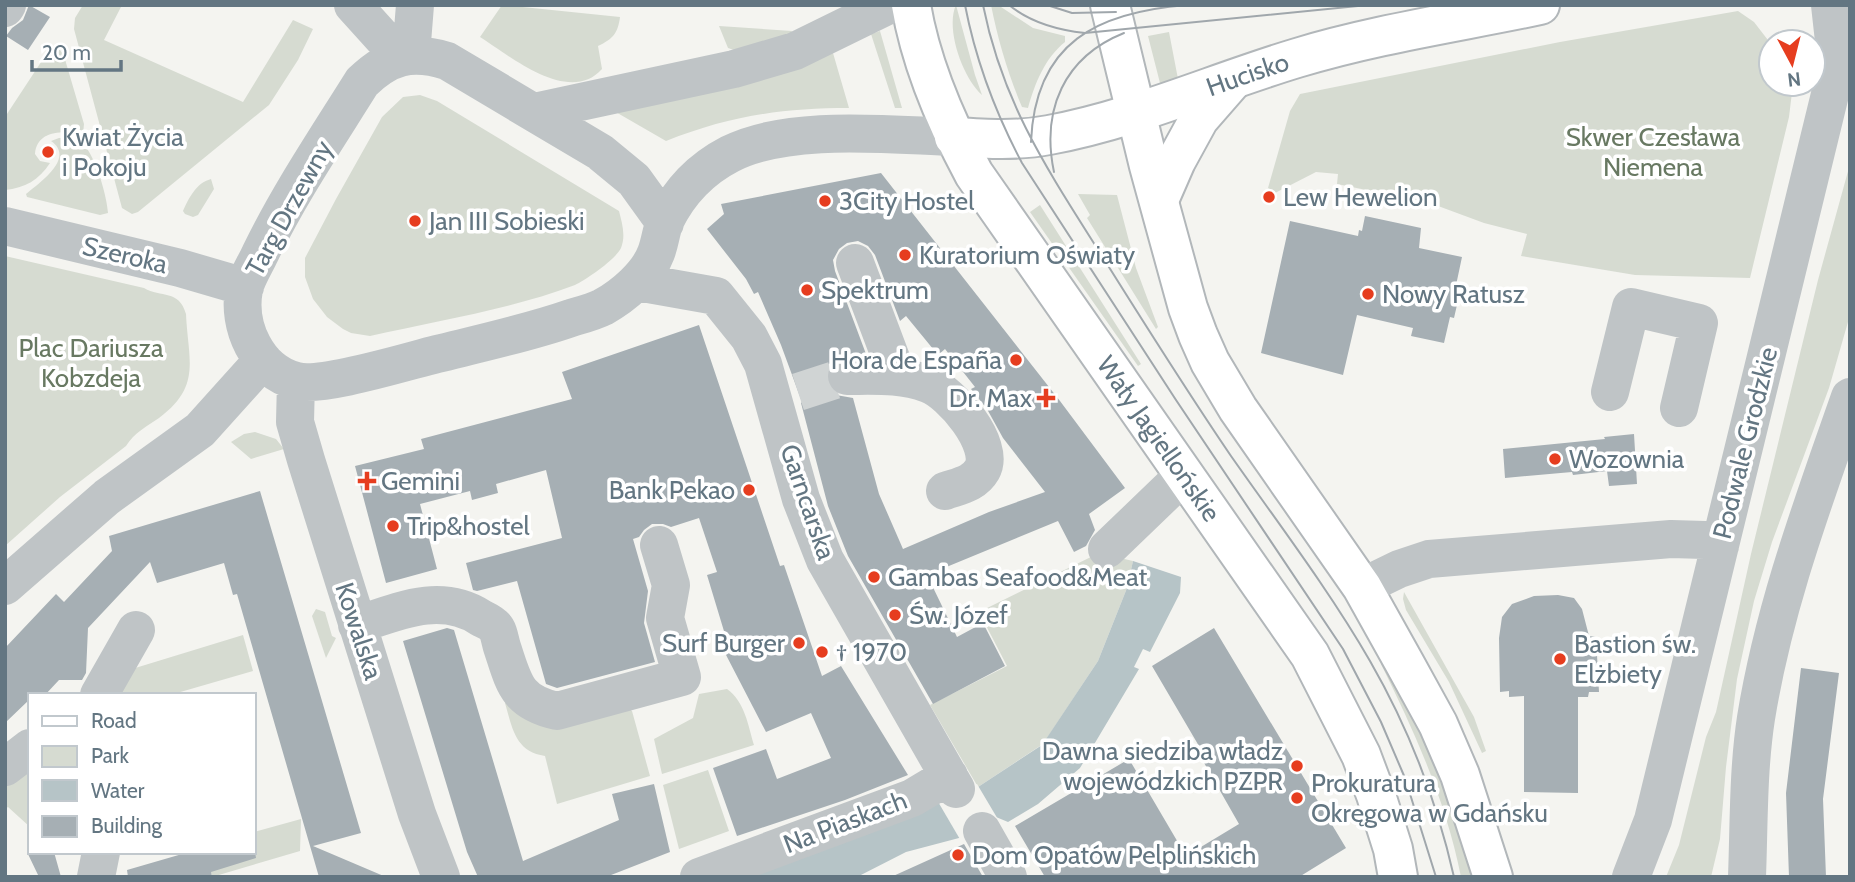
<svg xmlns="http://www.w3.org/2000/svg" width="1855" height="882" viewBox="0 0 1855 882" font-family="Cabin,sans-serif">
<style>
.green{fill:#d6dbd1}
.water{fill:#b6c4c7}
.pier{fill:#f4f4f0}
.building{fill:#a6afb4;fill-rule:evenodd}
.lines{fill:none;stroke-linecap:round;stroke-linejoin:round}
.minor-tunnel{stroke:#d0d4d4;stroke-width:38;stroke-dasharray:38 19;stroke-linecap:butt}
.major-casing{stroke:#b2b7ba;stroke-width:42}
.minor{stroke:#bfc4c6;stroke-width:38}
.major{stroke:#fff;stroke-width:38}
.tram{stroke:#a0a7ac;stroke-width:2}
.poi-dot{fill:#e63d1f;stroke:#fff;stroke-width:2.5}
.labels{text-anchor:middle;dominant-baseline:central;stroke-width:7;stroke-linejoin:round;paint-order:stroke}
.street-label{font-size:26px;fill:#637682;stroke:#fff}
.poi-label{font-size:26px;fill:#637682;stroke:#fff;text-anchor:start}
.park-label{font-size:26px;fill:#687962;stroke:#fff}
</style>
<rect width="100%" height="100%" fill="#f4f4f0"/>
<path class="green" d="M83 5H122L104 40 243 102 293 20 313 29 298 60 269 105 138 212 132 214 122 208 74 29 75 18Z
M502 5 620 17C618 33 613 39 598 46L602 69C569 106 510 56 480 37Z
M956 5 975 75 982 95C963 78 945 29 956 5Z
M991 5H998L1033 28 1065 36V42C1045 58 1035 83 1028 108L1022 107C1008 74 998 40 991 5Z
M1738 11 1754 22 1771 44V84H1793L1789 117 1750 278 1635 275 1521 256 1527 234 1484 223 1430 203 1337 184 1338 174 1316 172 1275 193 1268 188 1290 111 1300 94 1560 42Z
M719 26 792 31 789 36 740 52 728 48Z
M880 31 902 108H895L871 34Z
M1169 32 1178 79 1160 83 1148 36Z
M54 49 60 50 64 56 84 124 83 134C65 131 37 129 35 154L40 161 50 163C39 180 25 188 5 190V117L47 53Z
M833 53 849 108C782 108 729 116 666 141L614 111Z
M420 95 437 101 619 211C622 223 626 236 621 248 616 259 586 280 575 285 512 309 436 321 370 336L351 333 343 329 327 317 313 299 305 277V258L336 199 382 117 403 97Z
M59 138C67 137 74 137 80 141 95 152 107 196 108 213L100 215 27 197 26 194C39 183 76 158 51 141Z
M1850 164V315L1829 388 1772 542 1754 601 1737 679 1726 767 1720 839 1711 877H1666L1679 845 1706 737 1716 712 1751 554 1818 280Z
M211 179 214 189 198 215 193 217 185 214 183 211C189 198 196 183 211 179Z
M1078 194 1117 195 1136 268 1158 327 1156 329 1087 218 1090 215Z
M1040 205 1141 364 1138 366 1030 212Z
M5 256 144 288C161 298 179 289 186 314 188 360 202 386 159 418 147 426 134 433 126 446L60 497 5 546Z
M255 432 276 439 284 449 251 459 231 442 244 434Z
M1099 553 1133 561 1127 588 1098 661 1043 744 978 787 930 705 1007 666 979 612Z
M1404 592 1474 717 1486 751 1482 753 1449 682 1406 610 1403 599Z
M316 609 325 612 332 636 336 638 326 658 312 616Z
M243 635 253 671 170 695H115L132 669Z
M1382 663C1421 730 1456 801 1471 877H1461C1446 801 1415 733 1381 664Z
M727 689C745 702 748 725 754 745L662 774 654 739 693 718 699 694Z
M505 703 623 704 632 711 650 776 557 804 545 756C515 752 512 727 505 703Z
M30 761V827L8 807 5 809V780Z
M708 770 729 831 679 849 663 785Z
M301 819 300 851 212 877 206 852H254V832Z"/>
<path class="water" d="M1133 561 1181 577 1180 593 1150 652 1143 649 1134 667 1139 669 1080 768 1038 804 1008 822 996 817 959 838 906 852 857 877H747L978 787 1042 745 1098 661 1127 588Z"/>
<path class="pier" d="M977 784 999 821 961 841 937 800 952 792Z"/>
<path class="building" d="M29 5 50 17 28 50 6 36 12 28 23 20Z
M881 173 1060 401 1125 488 1089 514 1095 530 1086 546 1074 552 1058 521 927 575 957 637 983 623 1005 666 933 704 848 556 828 506 801 403 802 402 781 345 758 292 754 294 746 279 707 229 724 214 721 204ZM858 241 868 246 875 255 900 321 906 316 938 355 945 349 975 387 971 389 987 409 1003 438 1045 492 989 512 903 549 879 494 853 398 836 395 828 386 825 377 828 365 837 357 866 354 835 271 833 260 839 249 847 243Z
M1365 216 1421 228 1419 248 1462 257 1455 290 1460 292 1454 318 1450 317 1444 343 1411 336 1413 328 1357 315 1343 375 1261 353 1290 221 1358 236 1359 230 1362 231Z
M699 325 780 566 784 565 822 676 841 666 908 775 845 800 737 836 713 768 766 749 777 779 831 758 811 713 766 732 725 653 730 651 707 575 717 572 699 518 671 527 663 524H652L644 530 639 537 633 539 648 591 644 623 655 662 557 688 546 684 517 581 477 591 473 590 466 563 562 538 546 470 496 484 498 493 472 500 470 491 420 504 437 569 386 583 355 466 424 449 421 439 572 399 562 372Z
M1634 434 1637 484 1609 486 1607 471 1573 475 1572 472 1505 478 1503 449 1605 439 1604 437Z
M260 491 361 833 313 846 386 877H319L237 594 233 595 224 563 157 583 150 562 88 628 86 673 82 680H59L45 695H30V699L5 723V648L56 594 64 602 112 551 109 536Z
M1558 595 1574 598 1582 609 1589 636 1596 637 1599 692H1589L1588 697H1578V793L1524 792V696L1509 697V691L1500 692 1499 638 1502 617 1512 604 1534 596Z
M447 628 454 630 523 861 619 820 612 794 654 784 670 852 606 877H478L467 852 403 641Z
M1214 628 1346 848 1299 877H1045L1015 826 1129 759 1186 856 1239 824 1203 761 1206 758 1152 666Z
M1801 668 1839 673 1823 799 1826 877H1789L1786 793Z
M964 844 983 877H891Z
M27 852H54L61 877H39Z
M189 852H255L256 858 211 872 212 877H128L127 870Z"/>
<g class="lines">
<path class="minor-tunnel" d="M798 392 847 376"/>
<defs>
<g id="major">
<path id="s1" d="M911 5C921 65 946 122 974 174L1310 655 1361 755 1376 795 1393 849 1398 877"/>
<path d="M1110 5 1149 166 1188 308 1198 335 1210 362 1238 409 1362 587 1405 664 1438 724 1460 775 1493 877"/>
<path id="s2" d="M954 137C986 139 1018 141 1049 135 1135 119 1214 83 1297 58 1376 34 1459 22 1540 5"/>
<path d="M1159 200 1176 161 1199 119 1233 80"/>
</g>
</defs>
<use href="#major" class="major-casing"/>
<path class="minor" d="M353 5 400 57
M5 8 7 5
M411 55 415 5
M534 112 734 69 795 51 889 5
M665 223 634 180 600 152 447 61C411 50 389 56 362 82 327 138 289 194 260 254 255 265 247 277 244 289 237 326 257 371 296 381 322 388 408 361 437 354 482 343 528 333 571 318 581 315 593 312 603 307 623 296 648 275 656 253 660 243 661 231 665 221 679 192 701 169 730 154 789 124 889 135 954 137
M5 226 180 268 245 287
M855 263 898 377
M637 282 716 296 749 337 763 364 801 499 825 560 956 789
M847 376C874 376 902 374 928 384 951 392 996 445 982 470 974 484 959 486 945 491
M296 381 295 422 306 460 417 814 441 877
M1610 392 1631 307 1699 323 1679 408
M1107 549 1184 475
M5 586 107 497 200 430 263 360
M1362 587 1399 569 1429 559 1671 539 1705 540 1720 546
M357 625C399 611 441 592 481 618 485 620 492 623 495 627 499 631 500 641 502 647 514 683 516 702 557 711L682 677 665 618 671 585 659 545
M99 695 136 630
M5 767 30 748
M982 831 1008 877
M96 877 101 852
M699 877 912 798 949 776
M1631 877 1653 820 1833 82 1836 59 1830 5
M1747 877C1749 824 1748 770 1756 718 1774 607 1813 503 1850 397"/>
<use href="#major" class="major"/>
<path class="tram" d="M965 5C976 62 995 112 1022 163L1176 400 1343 649 1381 722 1405 778 1436 877
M983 5C1003 105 1049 172 1102 256 1144 323 1186 390 1231 456 1278 523 1329 590 1370 661 1408 727 1437 802 1454 877
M1009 5C1031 23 1057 30 1085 33L1368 5
M1047 5 1072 13 1116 12
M1031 142C1035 42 1098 12 1187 5
M1054 172C1041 110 1064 57 1124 33"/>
</g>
<g class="poi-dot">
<circle cx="48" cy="152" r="7"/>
<circle cx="1269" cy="197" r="7"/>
<circle cx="825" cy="201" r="7"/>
<circle cx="415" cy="221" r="7"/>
<circle cx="905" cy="255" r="7"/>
<circle cx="807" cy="290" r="7"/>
<circle cx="1368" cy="294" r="7"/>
<circle cx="1016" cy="360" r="7"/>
<path d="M1042.5 387.5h7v7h7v7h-7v7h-7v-7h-7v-7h7z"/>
<circle cx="1555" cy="459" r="7"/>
<path d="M363.5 470.5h7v7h7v7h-7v7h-7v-7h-7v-7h7z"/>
<circle cx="749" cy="490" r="7"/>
<circle cx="393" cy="526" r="7"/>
<circle cx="874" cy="577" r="7"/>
<circle cx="895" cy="615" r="7"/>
<circle cx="799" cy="643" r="7"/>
<circle cx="822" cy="652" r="7"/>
<circle cx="1560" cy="659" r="7"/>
<circle cx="1297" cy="766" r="7"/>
<circle cx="1297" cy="798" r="7"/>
<circle cx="958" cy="855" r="7"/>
</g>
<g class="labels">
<g class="street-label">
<text stroke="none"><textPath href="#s2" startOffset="303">Hucisko</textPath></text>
<text transform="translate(289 208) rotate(-61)">Targ Drzewny</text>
<text transform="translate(125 255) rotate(13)">Szeroka</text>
<text stroke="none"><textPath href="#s1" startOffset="504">Wały Jagiellońskie</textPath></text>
<text transform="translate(1745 443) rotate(-76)">Podwale Grodzkie</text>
<text transform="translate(808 502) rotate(71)">Garncarska</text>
<text transform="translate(359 631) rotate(72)">Kowalska</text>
<text transform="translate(845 822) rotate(-21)">Na Piaskach</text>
</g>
<g class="poi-label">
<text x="62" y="137">Kwiat Życia<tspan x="62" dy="30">i Pokoju</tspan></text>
<text x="1283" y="197">Lew Hewelion</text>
<text x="839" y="201">3City Hostel</text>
<text x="429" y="221">Jan III Sobieski</text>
<text x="919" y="255">Kuratorium Oświaty</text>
<text x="821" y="290">Spektrum</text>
<text x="1382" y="294">Nowy Ratusz</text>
<text x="1002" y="360" text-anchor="end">Hora de España</text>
<text x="1032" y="398" text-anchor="end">Dr. Max</text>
<text x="1569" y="459">Wozownia</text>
<text x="381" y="481">Gemini</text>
<text x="735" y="490" text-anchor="end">Bank Pekao</text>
<text x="407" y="526">Trip&amp;hostel</text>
<text x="888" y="577">Gambas Seafood&amp;Meat</text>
<text x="909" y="615">Św. Józef</text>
<text x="785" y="643" text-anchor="end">Surf Burger</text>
<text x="1574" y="644">Bastion św.<tspan x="1574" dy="30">Elżbiety</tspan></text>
<text x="836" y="652">† 1970</text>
<text x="1283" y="751" text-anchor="end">Dawna siedziba władz<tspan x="1283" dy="30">wojewódzkich PZPR</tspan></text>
<text x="1311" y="783">Prokuratura<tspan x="1311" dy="30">Okręgowa w Gdańsku</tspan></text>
<text x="972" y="855">Dom Opatów Pelplińskich</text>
</g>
<g class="park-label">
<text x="1653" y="137">Skwer Czesława<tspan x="1653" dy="30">Niemena</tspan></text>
<text x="91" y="348">Plac Dariusza<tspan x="91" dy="30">Kobzdeja</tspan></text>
</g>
</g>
<rect width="1855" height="882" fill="none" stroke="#637682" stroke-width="14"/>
<rect x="28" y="693" width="228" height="161" fill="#ffffff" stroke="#c1c8cd" stroke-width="2"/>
<rect x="42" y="716" width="35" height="10" fill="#ffffff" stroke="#c1c8cd" stroke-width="2"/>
<text x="91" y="728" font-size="21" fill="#637682">Road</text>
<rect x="42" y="746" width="35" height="21" fill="#d6dbd1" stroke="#c1c8cd" stroke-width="2"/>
<text x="91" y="763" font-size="21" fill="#637682">Park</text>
<rect x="42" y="780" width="35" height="21" fill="#b6c4c7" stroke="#c1c8cd" stroke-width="2"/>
<text x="91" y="798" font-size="21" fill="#637682">Water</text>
<rect x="42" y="816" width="35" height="21" fill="#a6afb4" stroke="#c1c8cd" stroke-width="2"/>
<text x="91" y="833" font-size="21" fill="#637682">Building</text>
<g transform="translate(1792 63) rotate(173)"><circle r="33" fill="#ffffff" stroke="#c1c8cd" stroke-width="2"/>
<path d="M0-5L12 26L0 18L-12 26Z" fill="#e63d1f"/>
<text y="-10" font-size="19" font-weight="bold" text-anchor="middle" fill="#637682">N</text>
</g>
<path d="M32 60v10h89v-10" fill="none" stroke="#637682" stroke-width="3.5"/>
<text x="42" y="60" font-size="21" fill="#637682" stroke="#ffffff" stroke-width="5" paint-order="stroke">20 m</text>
</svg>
